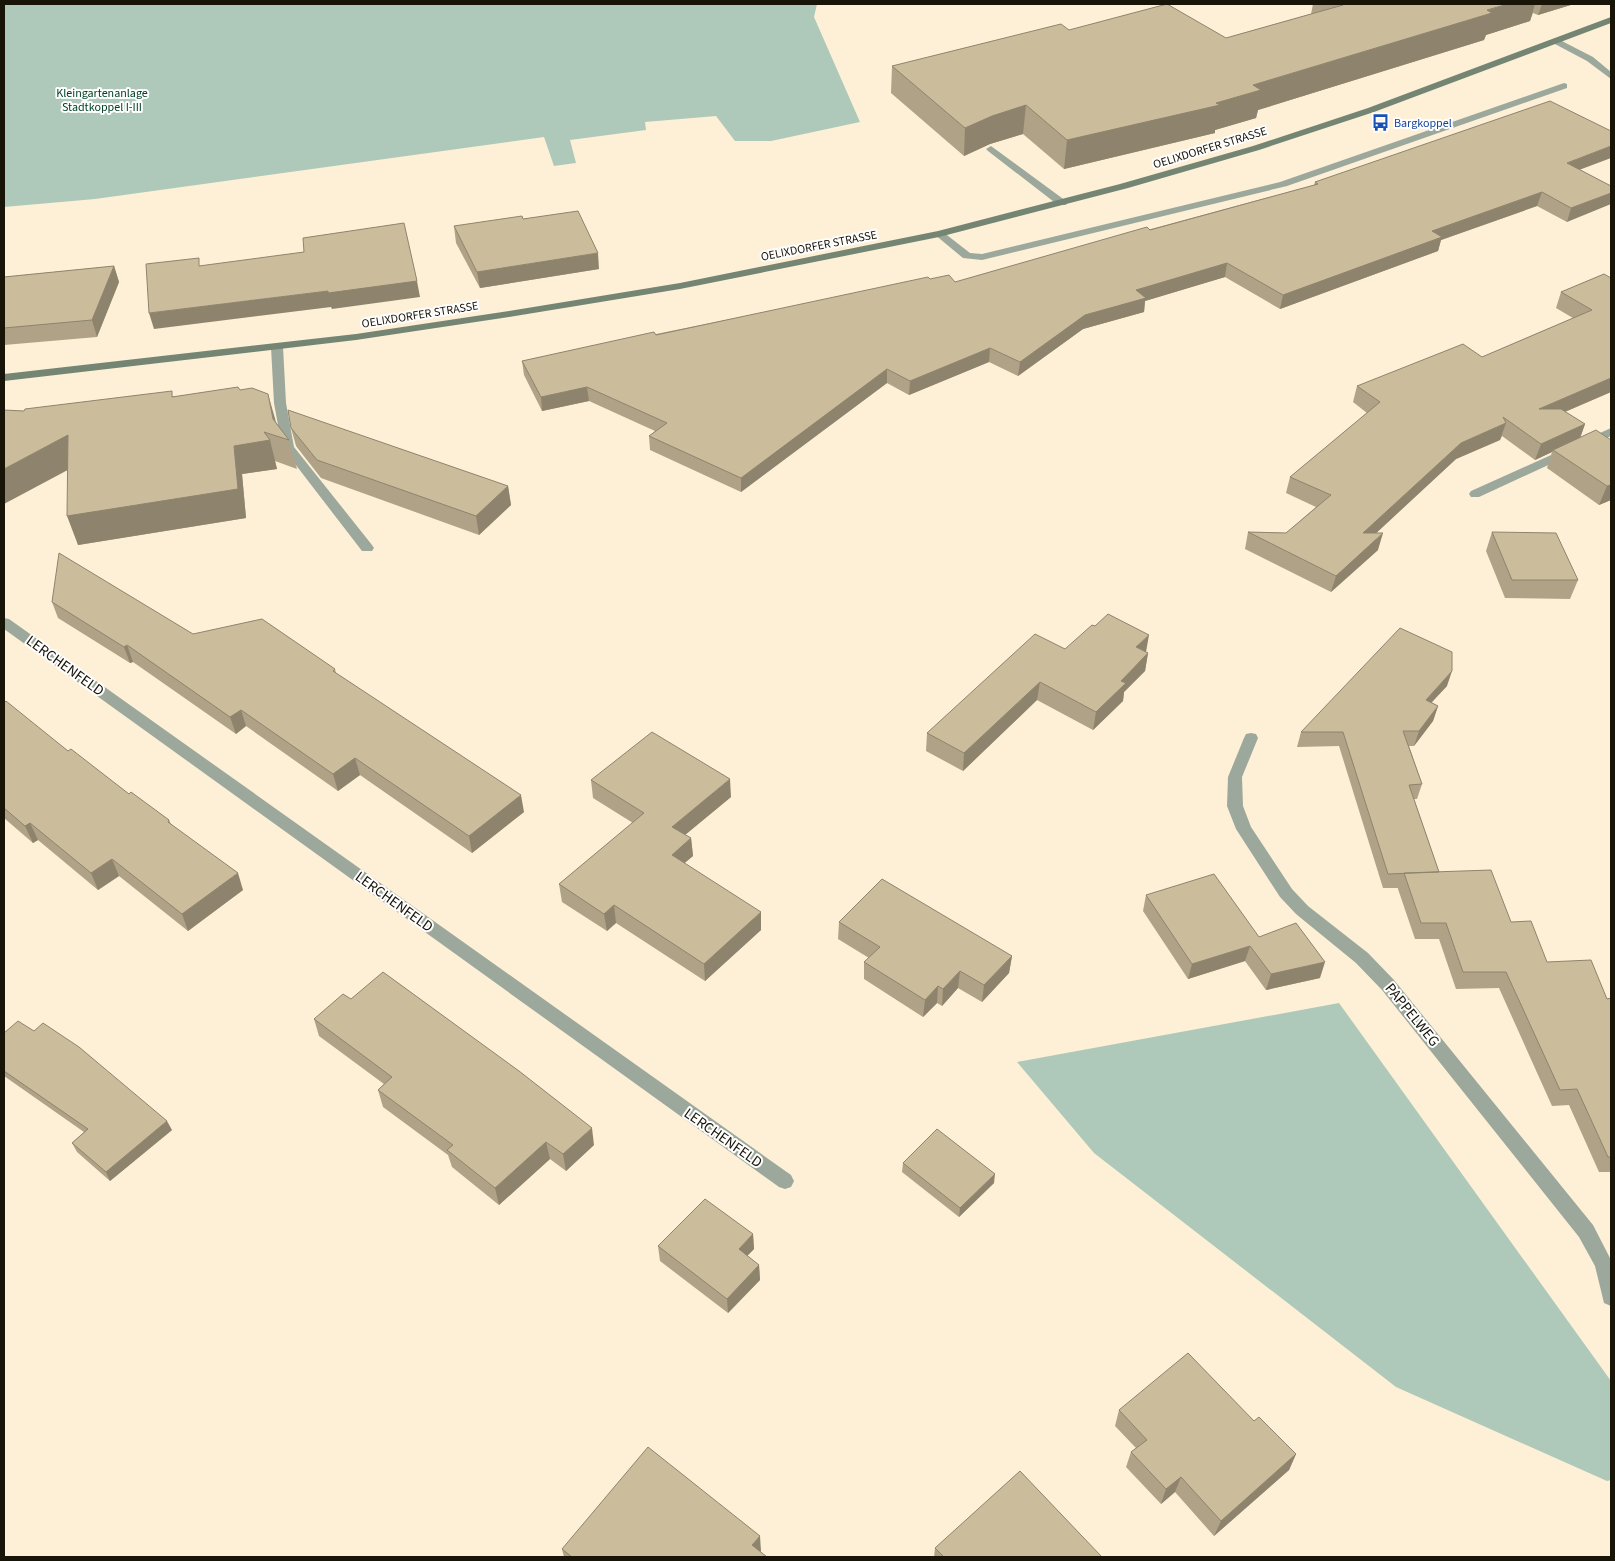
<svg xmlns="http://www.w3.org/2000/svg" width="1615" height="1561" viewBox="0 0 1615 1561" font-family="'Source Sans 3',sans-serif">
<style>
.green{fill:#aec9b9}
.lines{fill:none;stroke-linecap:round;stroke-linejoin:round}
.lane{fill:#9ca89c;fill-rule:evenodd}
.street{fill:#9ca89c;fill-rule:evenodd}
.secondary{fill:#748573;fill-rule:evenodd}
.wall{fill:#afa286}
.shaded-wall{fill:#8e846d}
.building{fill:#cbbc9c;stroke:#8e846d}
.labels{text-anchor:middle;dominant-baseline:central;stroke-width:4;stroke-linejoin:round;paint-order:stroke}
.far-park-label{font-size:12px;fill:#004126;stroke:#fefefe}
.far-transit-label{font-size:12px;fill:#164399;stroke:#fefefe;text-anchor:start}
.far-street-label{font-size:12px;fill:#191408;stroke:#fefefe}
.street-label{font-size:15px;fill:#191408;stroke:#fefefe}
</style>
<rect width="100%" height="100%" fill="#fdf0d6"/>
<path class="green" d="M4 4H817L814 17 860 122 771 141H735L716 116 645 122 646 130 570 140 576 163 554 166 544 137 95 199 4 207Z
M1339 1003 1611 1381V1480L1607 1481 1396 1387 1094 1153 1017 1062Z"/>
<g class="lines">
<path class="lane" d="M1564 83 1567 84V88L1287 186 982 260 963 258 934 234 939 231 943 232 970 253 982 254 1280 182Z
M991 146 1066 201 1067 203 1066 205H1058L988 151 986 149Z
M277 344 283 347 286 403 294 447 372 545 374 548 372 551H362L282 447 274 403 271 347Z"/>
<path class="street" d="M1556 38 1593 57 1611 72V79L1587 61 1553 43V39Z
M1611 428V436L1479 497H1471L1469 494 1471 491Z
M4 618 9 619 791 1175 794 1181 791 1187 785 1189 779 1187 4 629Z
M1251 733 1256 734 1258 738 1242 777 1243 806 1251 827 1292 889 1308 906 1368 953 1394 980 1593 1225 1611 1260V1306L1604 1303 1595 1266 1579 1237 1382 990 1356 963 1296 914 1280 897 1236 829 1227 806 1228 777 1244 738 1246 734Z"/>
<path class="secondary" d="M1611 17V23L1374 112 1259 150 1128 188 939 237 680 289 509 317 356 340 4 381V374L356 334 509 311 680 283 938 231 1120 184 1253 146 1368 108Z"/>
</g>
<path class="wall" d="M1313 4H1574L1538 15 1533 13 1530 21 1486 35 1484 40 1258 110 1256 118 1215 130V133L1064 169 1023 134 990 144 964 156 891 93 892 66 1069 30 1226 38 1311 14Z
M1580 170 1611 186 1567 222 1537 206 1441 240 1438 251 1280 309 1225 277 1145 301 1144 312 1083 329 1018 376 989 362 909 395 887 383 741 492 650 450 649 436 655 431 589 401 542 411 524 375 522 361 930 279 955 282 1314 185 1315 182Z
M523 219 599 269 480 288 456 243 454 226Z
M114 266 119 282 97 337 4 345V277Z
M1604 274 1611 392 1565 412 1585 424 1580 438 1611 440V500L1599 505 1547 468 1552 452 1535 460 1502 436 1500 440 1456 459 1376 533 1378 550 1331 592 1245 549 1248 532 1286 533 1316 507 1286 493 1290 477 1367 413 1353 402 1357 386 1482 357 1573 318 1556 308 1561 292Z
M240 390 276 422 289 440 297 469 275 461 277 469 242 474 246 518 78 545 68 470 24 411Z
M291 428 508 486 511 505 479 535 321 478 296 446Z
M1492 532 1578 580 1570 599 1505 598 1486 551Z
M52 602 193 634 335 669 336 673 524 812 472 853 360 775 338 791 246 726 236 734 133 662 130 663 58 618Z
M1065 649 1146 652 1148 653 1145 671 1124 692 1123 701 1093 730 1037 700 963 771 926 751 927 733Z
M1447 686 1431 702 1438 706 1433 721 1414 746H1409L1422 784 1417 799H1414L1439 872 1511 922 1547 962 1607 999 1611 998V1172H1599L1569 1105 1552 1106 1499 988 1456 989 1439 939H1415L1398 889V888H1383L1339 746 1297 747 1301 732Z
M4 703 68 751 129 794 169 820 171 824 243 890 188 931 119 876 98 890 38 840 33 843 4 818Z
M591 780 731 797 685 835 691 838 693 856 684 863 761 930 705 981 616 923 607 931 562 902 559 884 633 823 593 798Z
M1146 895 1320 978 1266 990 1245 961 1188 979 1143 911Z
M839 922 1012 956 1009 973 982 1002 958 988 942 1006 937 1003 923 1017 864 979V962L869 958 838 939Z
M351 999 594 1145 566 1171 550 1159 499 1205 452 1167 448 1155 383 1107 378 1090 384 1084 319 1036 314 1019Z
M4 1033 172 1130 110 1181 77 1152 72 1143 84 1132 4 1076Z
M903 1163 994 1183 959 1217 902 1172Z
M753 1234 754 1249 747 1256 759 1265 760 1280 728 1313 660 1261 658 1246Z
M1119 1410 1254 1421 1296 1454 1289 1470 1214 1536 1175 1492 1161 1504 1126 1467 1131 1452 1136 1448 1115 1426Z
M935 1548 1102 1557H934Z
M562 1549 761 1551 760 1552 767 1557H564Z"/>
<path class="shaded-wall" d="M1508 4H1535L1530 21 1486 35 1484 40 1258 110 1256 118 1215 130V133L1064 169 1067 140 1253 85Z
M1542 4H1574L1538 15Z
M1026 105 1023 134 990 144 964 156 965 128 992 116Z
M1611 146V158L1563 176 1567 163Z
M1542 192 1537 206 1441 240 1438 251 1280 309 1283 295 1432 231Z
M1611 193V204L1567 222 1571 208Z
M598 253 599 269 480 288 477 272Z
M1227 263 1225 277 1145 301 1144 312 1083 329 1018 376 1020 362 1085 315 1136 290Z
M114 266 119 282 97 337 92 320Z
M417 281 420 297 332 309 331 307 154 329 149 313 328 291Z
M990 348 989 362 909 395 910 381Z
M887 369V383L741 492V478Z
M1611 378V392L1534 425 1539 409Z
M587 387 589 401 542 411 541 397Z
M268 394 276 422 273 419Z
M1506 423 1500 440 1456 459 1358 550 1363 533 1461 443Z
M1585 424 1579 441 1553 450 1552 452 1535 460 1541 444Z
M68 435 79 464 4 504V469Z
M270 440 277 469 242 474 246 518 78 545 67 516 234 446Z
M1611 485V500L1599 505 1607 486Z
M508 486 511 505 479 535 476 516Z
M1383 533 1378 550 1331 592 1336 576Z
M1149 635 1146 652 1136 647Z
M127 645 133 662 130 663 124 647Z
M1148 653 1145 671 1124 692 1123 701 1093 730 1096 712 1121 681Z
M1452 671 1447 686 1421 714 1426 700Z
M1040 682 1037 700 963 771 964 753Z
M1438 706 1433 721 1414 746 1419 731Z
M241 710 246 726 236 734 230 717Z
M355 758 360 775 338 791 333 774Z
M730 779 731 797 674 844 672 827Z
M521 795 524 812 472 853 469 836Z
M30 823 38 840 33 843 25 826Z
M691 838 693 856 673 873 672 855Z
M112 859 119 876 98 890 91 873Z
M238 873 243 890 188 931 182 914Z
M614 905 616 923 607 931 604 914Z
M761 912V930L705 981 704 964Z
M1250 946 1245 961 1188 979 1192 964Z
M1012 956 1009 973 982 1002 984 985Z
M1325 962 1320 978 1266 990 1271 974Z
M960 971 958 988 942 1006 943 989Z
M938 986 937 1003 923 1017 925 1000Z
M167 1121 172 1130 110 1181 106 1172Z
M592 1128 594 1145 566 1171 563 1154Z
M546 1142 550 1159 499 1205 495 1188Z
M995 1174 994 1183 959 1217 960 1208Z
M753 1234 754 1249 739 1264V1249Z
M759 1265 760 1280 728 1313 727 1299Z
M1296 1454 1289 1470 1214 1536 1221 1521Z
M1181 1477 1175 1492 1161 1504 1166 1489Z
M760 1536 761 1551 755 1557 752 1545Z"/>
<path class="building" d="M1167 4 1226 38 1343 5 1340 4H1508L1487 10 1492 13 1253 85 1261 90 1216 103 1220 105 1067 140 1026 105 992 116 965 128 892 66 1061 24 1069 30Z
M1550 101 1611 131V146L1567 163 1611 186V193L1571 208 1542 192 1432 231 1442 237 1283 295 1227 263 1136 290 1146 298 1085 315 1020 362 990 348 910 381 887 369 741 478 649 436 667 423 587 387 541 397 522 361 654 332 656 335 928 277 930 279 949 275 955 282 1147 227 1150 230 1318 184 1315 182Z
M578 211 598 253 477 272 454 226 522 216 523 219Z
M404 223 417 281 328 293V291L149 313 146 264 199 258V266L304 252 303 238Z
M114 266 92 320 4 328V277Z
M1604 274 1611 278V378L1539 409H1561L1585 424 1541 444 1503 417 1506 423 1461 443 1363 533H1383L1336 576 1248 532 1286 533 1331 495 1290 477 1380 402 1357 386 1463 344 1482 357 1592 310 1561 292Z
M238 387 240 390 252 388 268 394 273 419 289 440 264 432 270 440 234 446 238 489 67 516 68 435 4 469V410L24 411 25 409 172 391V397Z
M288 410 508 486 476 516 317 460 291 428Z
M1596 430 1611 440V485L1607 486 1553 450Z
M1492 532 1556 533 1578 580H1512Z
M59 553 193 634 262 619 335 669 333 671 521 795 469 836 355 758 333 774 241 710 230 717 127 645 124 647 52 602Z
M1108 614 1149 635 1136 647 1148 653 1121 681 1126 683 1096 712 1040 682 964 753 927 733 1035 634 1065 649 1092 625 1095 626Z
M1400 628 1452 652V671L1426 700 1438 706 1419 731H1403L1422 784 1409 785 1439 872 1388 874 1343 732H1301Z
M6 701 68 751 71 749 129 794 131 792 169 820 168 822 238 873 182 914 112 859 91 873 30 823 25 826 4 808V703Z
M652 732 730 779 672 827 691 838 672 855 761 912 704 964 614 905 604 914 559 884 644 813 591 780Z
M1491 870 1511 922 1531 921 1547 962 1591 960 1607 999 1611 998V1157H1608L1577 1089 1560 1090 1506 972H1463L1446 923H1421L1404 873Z
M1214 874 1259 937 1296 923 1325 962 1271 974 1250 946 1192 964 1146 895Z
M882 879 1012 956 984 985 960 971 943 989 938 986 925 1000 864 962 880 947 839 922Z
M383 972 519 1071 592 1128 563 1154 546 1142 495 1188 447 1150 453 1145 378 1090 392 1077 314 1019 343 994 351 999Z
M18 1021 34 1031 43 1023 79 1047 167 1121 106 1172 72 1143 88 1129 4 1071V1033Z
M937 1129 995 1174 960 1208 903 1163Z
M705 1199 753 1234 739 1249 759 1265 727 1299 658 1246Z
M1188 1353 1254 1421 1259 1417 1296 1454 1221 1521 1181 1477 1166 1489 1131 1452 1147 1440 1119 1410Z
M648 1447 760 1536 752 1545 767 1557H572L562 1549Z
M1020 1471 1102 1557H944L935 1548Z"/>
<defs>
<symbol id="bus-bare" viewBox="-9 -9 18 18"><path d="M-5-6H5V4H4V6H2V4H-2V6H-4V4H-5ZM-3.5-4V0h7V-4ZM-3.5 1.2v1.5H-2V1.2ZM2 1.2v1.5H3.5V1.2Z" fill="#1a4fb4" stroke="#fefefe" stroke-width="2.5" paint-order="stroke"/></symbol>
</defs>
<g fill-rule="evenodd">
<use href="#bus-bare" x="1368" y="110" width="25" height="25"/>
</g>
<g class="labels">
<g class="far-park-label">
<text x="102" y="93">Kleingartenanlage<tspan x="102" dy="14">Stadtkoppel I-III</tspan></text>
</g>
<g class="far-transit-label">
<text x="1394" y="123">Bargkoppel</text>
</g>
<g class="far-street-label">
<text transform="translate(1210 148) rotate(-17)">OELIXDORFER STRASSE</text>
<text transform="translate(819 246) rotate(-11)">OELIXDORFER STRASSE</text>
<text transform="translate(420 315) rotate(-9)">OELIXDORFER STRASSE</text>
</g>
<g class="street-label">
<text transform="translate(65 666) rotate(36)">LERCHENFELD</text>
<text transform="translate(394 902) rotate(36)">LERCHENFELD</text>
<text transform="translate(1412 1015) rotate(51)">PAPPELWEG</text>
<text transform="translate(723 1138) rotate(35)">LERCHENFELD</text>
</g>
</g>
<rect width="1615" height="1561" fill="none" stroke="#191408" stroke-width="10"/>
</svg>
